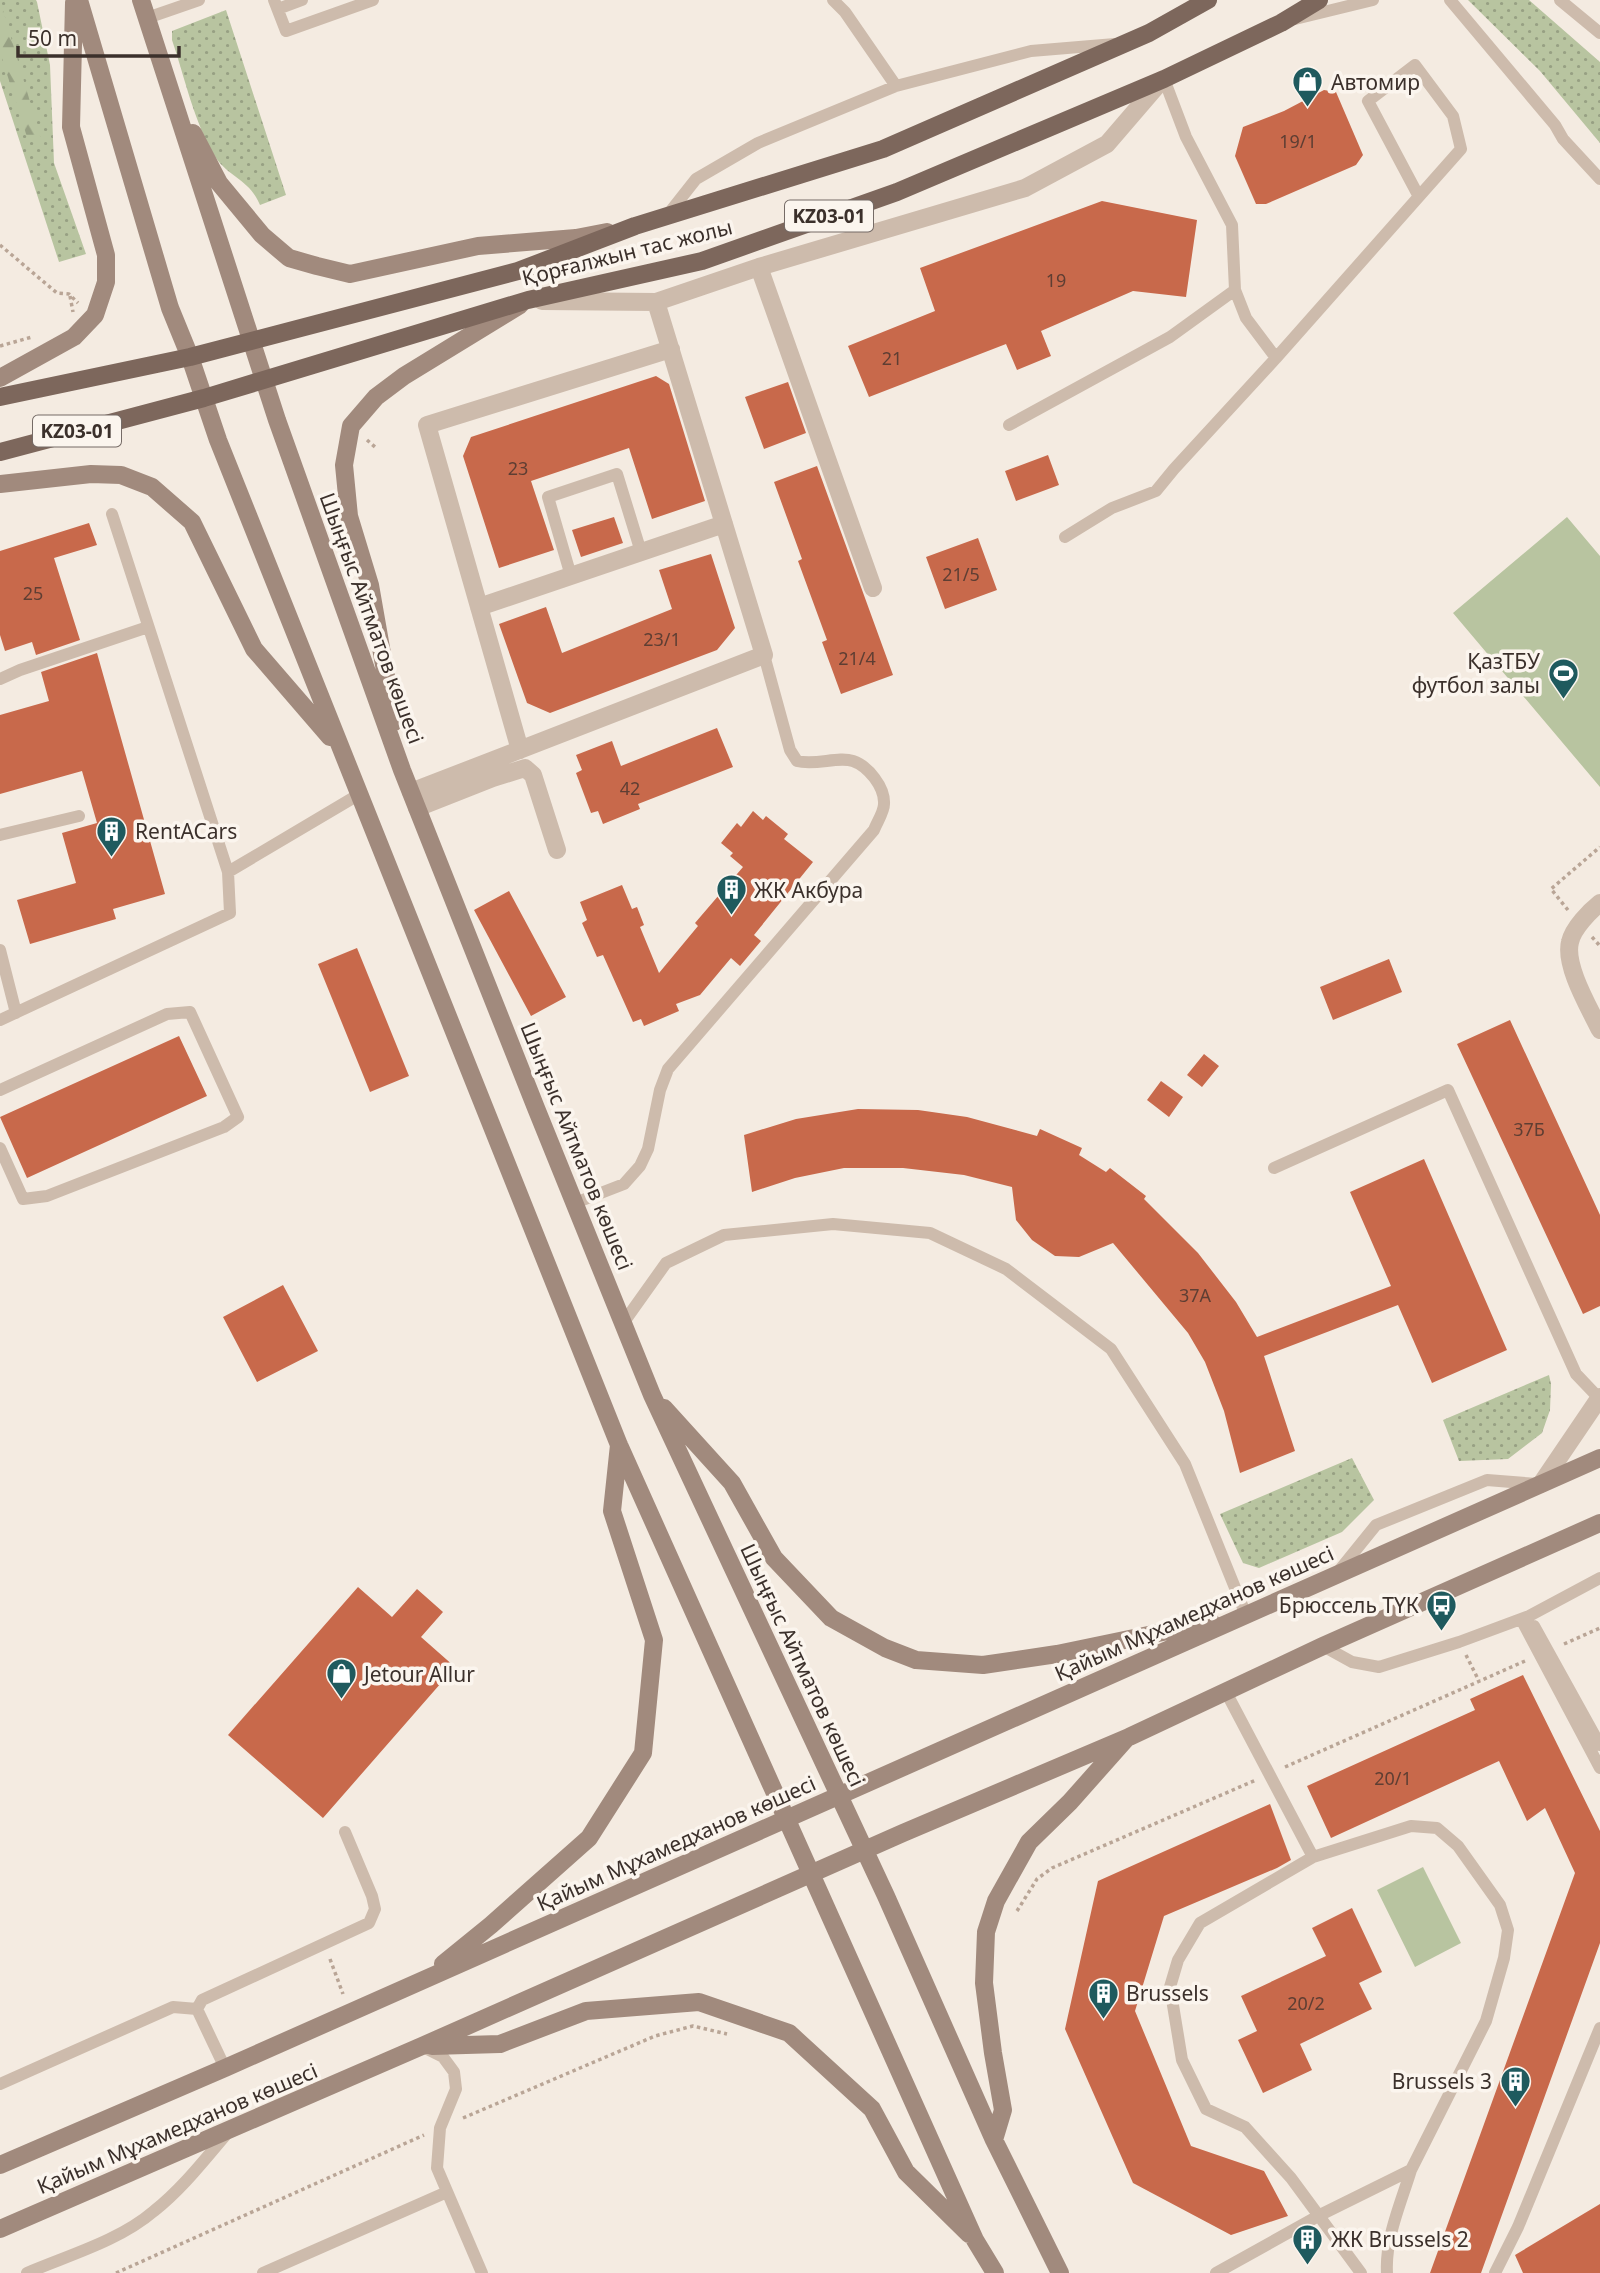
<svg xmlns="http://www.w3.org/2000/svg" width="1600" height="2273" viewBox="0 0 1600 2273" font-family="'Noto Sans',sans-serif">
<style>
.grass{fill:url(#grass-dots)}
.forest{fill:url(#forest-firs)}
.green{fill:#b8c4a0}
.building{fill:#c8694b}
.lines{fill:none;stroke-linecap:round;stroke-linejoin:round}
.path{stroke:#b9a596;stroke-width:3.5;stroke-dasharray:3.5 3.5;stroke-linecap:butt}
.service{stroke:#cdbbac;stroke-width:12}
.minor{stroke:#cdbbac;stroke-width:18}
.secondary{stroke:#a18a7d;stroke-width:18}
.primary{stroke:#7d675c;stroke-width:18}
.labels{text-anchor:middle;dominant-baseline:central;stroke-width:7;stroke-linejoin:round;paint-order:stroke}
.number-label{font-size:18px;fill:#5e3e33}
.shield{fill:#fbf5ee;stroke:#756b66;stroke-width:2}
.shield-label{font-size:19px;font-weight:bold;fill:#3b302b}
.poi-label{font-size:21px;fill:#3b302b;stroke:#fbf5ee;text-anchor:start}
.street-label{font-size:21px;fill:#3b302b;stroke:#fbf5ee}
</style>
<defs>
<pattern id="grass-dots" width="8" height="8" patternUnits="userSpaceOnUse" patternTransform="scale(1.75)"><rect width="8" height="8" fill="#b8c4a0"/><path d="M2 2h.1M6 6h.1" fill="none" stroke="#97a083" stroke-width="1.8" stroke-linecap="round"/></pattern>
<pattern id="forest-firs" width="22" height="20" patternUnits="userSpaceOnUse" patternTransform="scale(1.75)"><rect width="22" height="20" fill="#b8c4a0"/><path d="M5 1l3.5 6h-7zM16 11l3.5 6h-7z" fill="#97a083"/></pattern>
</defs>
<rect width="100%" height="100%" fill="#f4ebe1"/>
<path class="grass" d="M0 0H36L37 2 50 65 54 163 86 254 59 262 0 81Z
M1468 0H1529L1600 62V143L1540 71Z
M226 10 286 195 260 205C249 179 230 178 216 158 194 123 185 78 172 40V31Z
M1549 1375 1551 1384 1550 1410 1542 1433 1508 1459 1459 1461 1443 1420Z
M1352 1458 1374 1500 1342 1532 1259 1568 1243 1563 1220 1514Z"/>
<path class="forest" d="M0 0 41 139 28 140 0 52Z"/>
<path class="green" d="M1567 517 1600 556V787L1453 613Z
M1423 1867 1461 1943 1415 1967 1377 1890Z"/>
<path class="building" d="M1324 90 1336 92 1363 155 1356 165 1266 204H1256L1235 156 1243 127 1284 111Z
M1102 201 1197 220 1186 297 1133 291 1041 331 1051 356 1017 370 1006 344 869 397 848 346 935 311 920 268Z
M656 376 669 384 705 501 652 519 629 448 531 481 554 550 499 568 463 456 471 437Z
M788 382 806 433 764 449 745 397Z
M1048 455 1059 485 1016 501 1005 471Z
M817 466 893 675 841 694 822 642 827 640 798 561 802 559 774 482Z
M614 517 623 543 581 557 572 530Z
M89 523 97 545 54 558 80 640 36 655 32 642 5 651 0 635V551Z
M978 538 997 590 945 609 926 557Z
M711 554 735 628 717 650 550 713 527 703 499 624 546 607 562 653 672 609 659 570Z
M97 653 165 894 113 909 116 919 30 944 17 900 76 883 62 833 97 823 82 771 0 794V715L49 701 41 672Z
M717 728 733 767 638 804 640 809 603 824 598 811 591 813 576 773 582 770 576 755 612 741 621 766Z
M753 811 763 820 766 816 788 834 784 839 813 862 754 935 761 941 740 966 731 958 700 995 676 1004 679 1011 644 1026 641 1019 633 1022 603 955 597 957 582 923 587 920 580 902 622 885 632 909 637 907 644 925 640 927 659 973 698 926 695 923 743 867 730 856 733 853 721 843 737 823 741 827Z
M509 891 566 997 531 1016 474 910Z
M357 948 409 1076 370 1092 318 964Z
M1389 959 1402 992 1333 1020 1320 987Z
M1510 1020 1600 1215V1306L1583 1314 1457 1044Z
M179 1036 207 1096 27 1178 0 1117Z
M1204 1054 1219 1066 1202 1087 1187 1075Z
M1161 1081 1183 1097 1169 1117 1147 1100Z
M858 1109 918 1110 967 1117 1037 1136 1040 1129 1082 1148 1079 1155 1106 1172 1110 1168 1146 1196 1144 1199 1198 1253 1236 1302 1257 1337 1391 1286 1350 1192 1424 1159 1507 1350 1432 1383 1398 1305 1264 1356 1295 1451 1240 1473 1224 1411 1205 1362 1188 1333 1113 1243 1079 1257 1055 1256 1032 1240 1016 1220 1012 1187 964 1175 903 1168H844L795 1178 752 1192 744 1135 796 1119Z
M283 1285 318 1351 257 1382 223 1317Z
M358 1587 392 1617 417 1589 443 1612 421 1637 455 1667 323 1818 228 1735Z
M1523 1675 1600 1831V1943L1481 2273H1430L1575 1873 1545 1808 1527 1821 1499 1761 1331 1838 1307 1786 1475 1710 1470 1699Z
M1270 1804 1291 1860 1277 1868 1164 1916 1135 2011 1191 2146 1264 2171 1288 2216 1231 2235 1133 2183 1065 2029 1098 1881Z
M1352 1908 1382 1972 1359 1983 1372 2009 1300 2044 1312 2070 1263 2093 1238 2040 1257 2031 1241 1996 1326 1956 1312 1928Z
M1600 2204V2273H1523L1515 2255Z"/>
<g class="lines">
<path class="path" d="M0 245 57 293 69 294 78 303
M70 296 73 312
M0 346 32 337
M367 440 375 447
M1568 910 1551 889 1600 847
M1592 937 1600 946
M1564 1644 1600 1628
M1466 1655 1479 1681
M1285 1767 1525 1661
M1017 1911 1037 1879 1052 1868 1256 1780
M330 1959 343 1994
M463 2118 655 2036 693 2026 727 2034
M116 2273 424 2135"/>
<path class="service" d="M274 0 286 31 373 0
M833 0 845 12 896 86
M1450 0 1555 125 1563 139 1600 179
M1560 0 1600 33
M278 9 302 0
M147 18 199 0
M1295 19 1373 0
M1164 79 1186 137 1232 225 1235 290 1246 318 1276 358 1461 149 1453 116 1415 65 1368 101 1418 195
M666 217 696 179 758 143 896 86 1031 51 1115 44
M1009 425 1170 337 1235 290
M112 514 228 872
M1065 537 1112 508 1156 491 1174 469 1276 358
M571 576 548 497 617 474 641 552
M0 679 20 670 148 627
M0 835 79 816
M0 950 16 1013
M0 1020 230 913 228 872 358 795
M0 1090 167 1014 190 1012 238 1117 224 1127 47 1196 23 1199 0 1148
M1274 1168 1448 1090 1576 1374 1598 1397
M575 1203 624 1184 640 1166 648 1149 660 1090 668 1069 874 830C877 822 884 812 884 804 885 787 868 766 853 761 838 756 815 766 797 761L790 750 764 655
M624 1322 666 1263 724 1235 833 1224 930 1233 1006 1269 1111 1349 1185 1464 1246 1615
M1338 1572 1376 1525 1487 1480 1537 1484
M1521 1619 1600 1768
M1534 1626 1600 1745
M1323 1646 1352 1662 1379 1667 1459 1642 1529 1616 1600 1578
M1313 1857 1200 1923 1178 1960 1170 1987 1182 2060 1206 2109 1245 2127 1291 2178 1361 2273
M197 2009 202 2000 369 1923 375 1909 372 1896 345 1832
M425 2048 443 2057 454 2072 456 2089 440 2128 437 2168 482 2273
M0 2084 173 2007 197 2009 225 2068
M27 2273C69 2255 119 2241 154 2211 183 2188 205 2159 229 2131
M263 2273 447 2192
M1216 2273 1320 2215 1411 2170 1486 2021 1504 1958 1508 1930 1500 1905 1458 1846 1437 1828 1411 1826 1313 1857 1226 1692
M1387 2273C1385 2238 1401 2203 1411 2170
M1495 2273 1518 2227 1600 2028"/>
<path class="minor" d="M759 267 873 588
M542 301 656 302 759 267 1025 188 1107 144 1162 80
M479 607 724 524
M520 750 427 425 671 349
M411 792 764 655 656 302
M417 808 493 778 525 768 533 775 557 850
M1600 903C1590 911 1573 928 1570 942 1564 966 1590 1009 1600 1030
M1541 1484 1600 1397"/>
<path class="secondary" d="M79 0 170 308 190 357 218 440 619 1445 975 2240 995 2273
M141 0 277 420 402 770 536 1108 652 1395 886 1896 994 2140 1060 2273
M193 133 219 183 262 235 289 258 317 266 350 274 478 246 576 238 607 232
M0 378 74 337 95 315 106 282V255L71 127 74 3
M0 484 91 474 121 475 152 487 192 522 254 649 330 737
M394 722 370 585 349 516 344 465 351 426 376 397 404 376 520 305
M664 1408 732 1483 774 1558 831 1618 885 1648 916 1660 983 1665 1057 1654 1211 1622
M443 1964 491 1925 589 1838 643 1753 654 1640 612 1511 619 1445
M432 2046 500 2044 586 2011 699 2002 789 2033 872 2109 906 2172 969 2234
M994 2140 1003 2110 993 2053 984 1983 986 1932 996 1901 1029 1842 1070 1802 1125 1740
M0 2165 225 2068 1600 1458
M0 2229 422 2046 903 1833 1129 1737 1323 1646 1600 1523"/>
<path class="primary" d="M0 397 190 357 518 271 635 226 883 149 1149 33 1208 0
M0 452 204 398 528 300 702 261 897 192 1164 79 1281 23 1319 0"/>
</g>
<defs>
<symbol id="shop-pin" viewBox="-11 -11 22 30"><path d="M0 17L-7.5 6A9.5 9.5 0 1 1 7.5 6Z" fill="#1f5a5e" stroke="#fbf5ee"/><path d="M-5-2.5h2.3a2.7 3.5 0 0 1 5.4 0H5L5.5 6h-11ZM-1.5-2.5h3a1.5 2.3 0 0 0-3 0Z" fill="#fff"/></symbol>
<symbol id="stadium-pin" viewBox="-11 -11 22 30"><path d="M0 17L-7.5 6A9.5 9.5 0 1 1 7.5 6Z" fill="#1f5a5e" stroke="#fbf5ee"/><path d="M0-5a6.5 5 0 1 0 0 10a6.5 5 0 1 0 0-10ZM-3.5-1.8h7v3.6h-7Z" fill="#fff"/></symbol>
<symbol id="building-pin" viewBox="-11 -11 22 30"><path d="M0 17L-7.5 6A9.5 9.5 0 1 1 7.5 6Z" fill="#1f5a5e" stroke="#fbf5ee"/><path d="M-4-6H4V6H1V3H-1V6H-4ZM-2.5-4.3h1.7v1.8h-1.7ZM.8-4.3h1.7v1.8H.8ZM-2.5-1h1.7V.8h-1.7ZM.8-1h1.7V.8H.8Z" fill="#fff"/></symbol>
<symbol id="bus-pin" viewBox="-11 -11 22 30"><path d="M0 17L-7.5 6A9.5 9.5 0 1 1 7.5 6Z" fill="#1f5a5e" stroke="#fbf5ee"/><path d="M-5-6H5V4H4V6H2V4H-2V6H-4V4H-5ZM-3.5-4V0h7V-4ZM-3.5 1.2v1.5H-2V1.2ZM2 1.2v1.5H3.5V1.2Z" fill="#fff"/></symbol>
</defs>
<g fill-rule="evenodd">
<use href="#shop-pin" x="1290" y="64" width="35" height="47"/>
<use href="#stadium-pin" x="1546" y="656" width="35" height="47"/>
<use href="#building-pin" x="94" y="814" width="35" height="47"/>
<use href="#building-pin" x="714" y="872" width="35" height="47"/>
<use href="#bus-pin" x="1424" y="1588" width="35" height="47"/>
<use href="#shop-pin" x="324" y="1656" width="35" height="47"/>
<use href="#building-pin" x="1086" y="1976" width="35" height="47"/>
<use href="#building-pin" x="1498" y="2064" width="35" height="47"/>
<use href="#building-pin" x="1290" y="2222" width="35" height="47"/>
</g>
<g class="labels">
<g class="number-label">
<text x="1298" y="141">19/1</text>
<text x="1056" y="280">19</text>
<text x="892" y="358">21</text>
<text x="518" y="468">23</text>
<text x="961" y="574">21/5</text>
<text x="33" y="593">25</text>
<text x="662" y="639">23/1</text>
<text x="857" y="658">21/4</text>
<text x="630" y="788">42</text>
<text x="1529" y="1129">37Б</text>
<text x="1195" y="1295">37А</text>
<text x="1393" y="1778">20/1</text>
<text x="1306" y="2003">20/2</text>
</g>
<g class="shield">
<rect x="785" y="200.5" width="88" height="31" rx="5"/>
<rect x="33" y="415.5" width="88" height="31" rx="5"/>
</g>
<g class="shield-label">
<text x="829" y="216">KZ03-01</text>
<text x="77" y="431">KZ03-01</text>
</g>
<g class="poi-label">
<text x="1331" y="82">Автомир</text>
<text x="1540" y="661" text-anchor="end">ҚазТБУ<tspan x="1540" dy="24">футбол залы</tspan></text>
<text x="135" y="831">RentACars</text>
<text x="754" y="890">ЖК Акбура</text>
<text x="1419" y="1605" text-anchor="end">Брюссель ТҮК</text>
<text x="364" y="1674">Jetour Allur</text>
<text x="1126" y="1993">Brussels</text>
<text x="1492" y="2081" text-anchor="end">Brussels 3</text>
<text x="1331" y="2239">ЖК Brussels 2</text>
</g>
<g class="street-label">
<text transform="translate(627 252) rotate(-14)">Қорғалжын тас жолы</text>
<text transform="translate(372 618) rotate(70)">Шыңғыс Айтматов көшесі</text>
<text transform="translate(577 1146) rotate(68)">Шыңғыс Айтматов көшесі</text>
<text transform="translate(1194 1613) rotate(-24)">Қайым Мұхамедханов көшесі</text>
<text transform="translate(803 1665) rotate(65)">Шыңғыс Айтматов көшесі</text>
<text transform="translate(676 1843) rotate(-24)">Қайым Мұхамедханов көшесі</text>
<text transform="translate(177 2128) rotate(-23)">Қайым Мұхамедханов көшесі</text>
</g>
</g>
<path d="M18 46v10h161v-10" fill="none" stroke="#3b302b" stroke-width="3.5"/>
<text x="28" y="46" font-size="21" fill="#3b302b" stroke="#fbf5ee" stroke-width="5" paint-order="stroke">50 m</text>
</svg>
